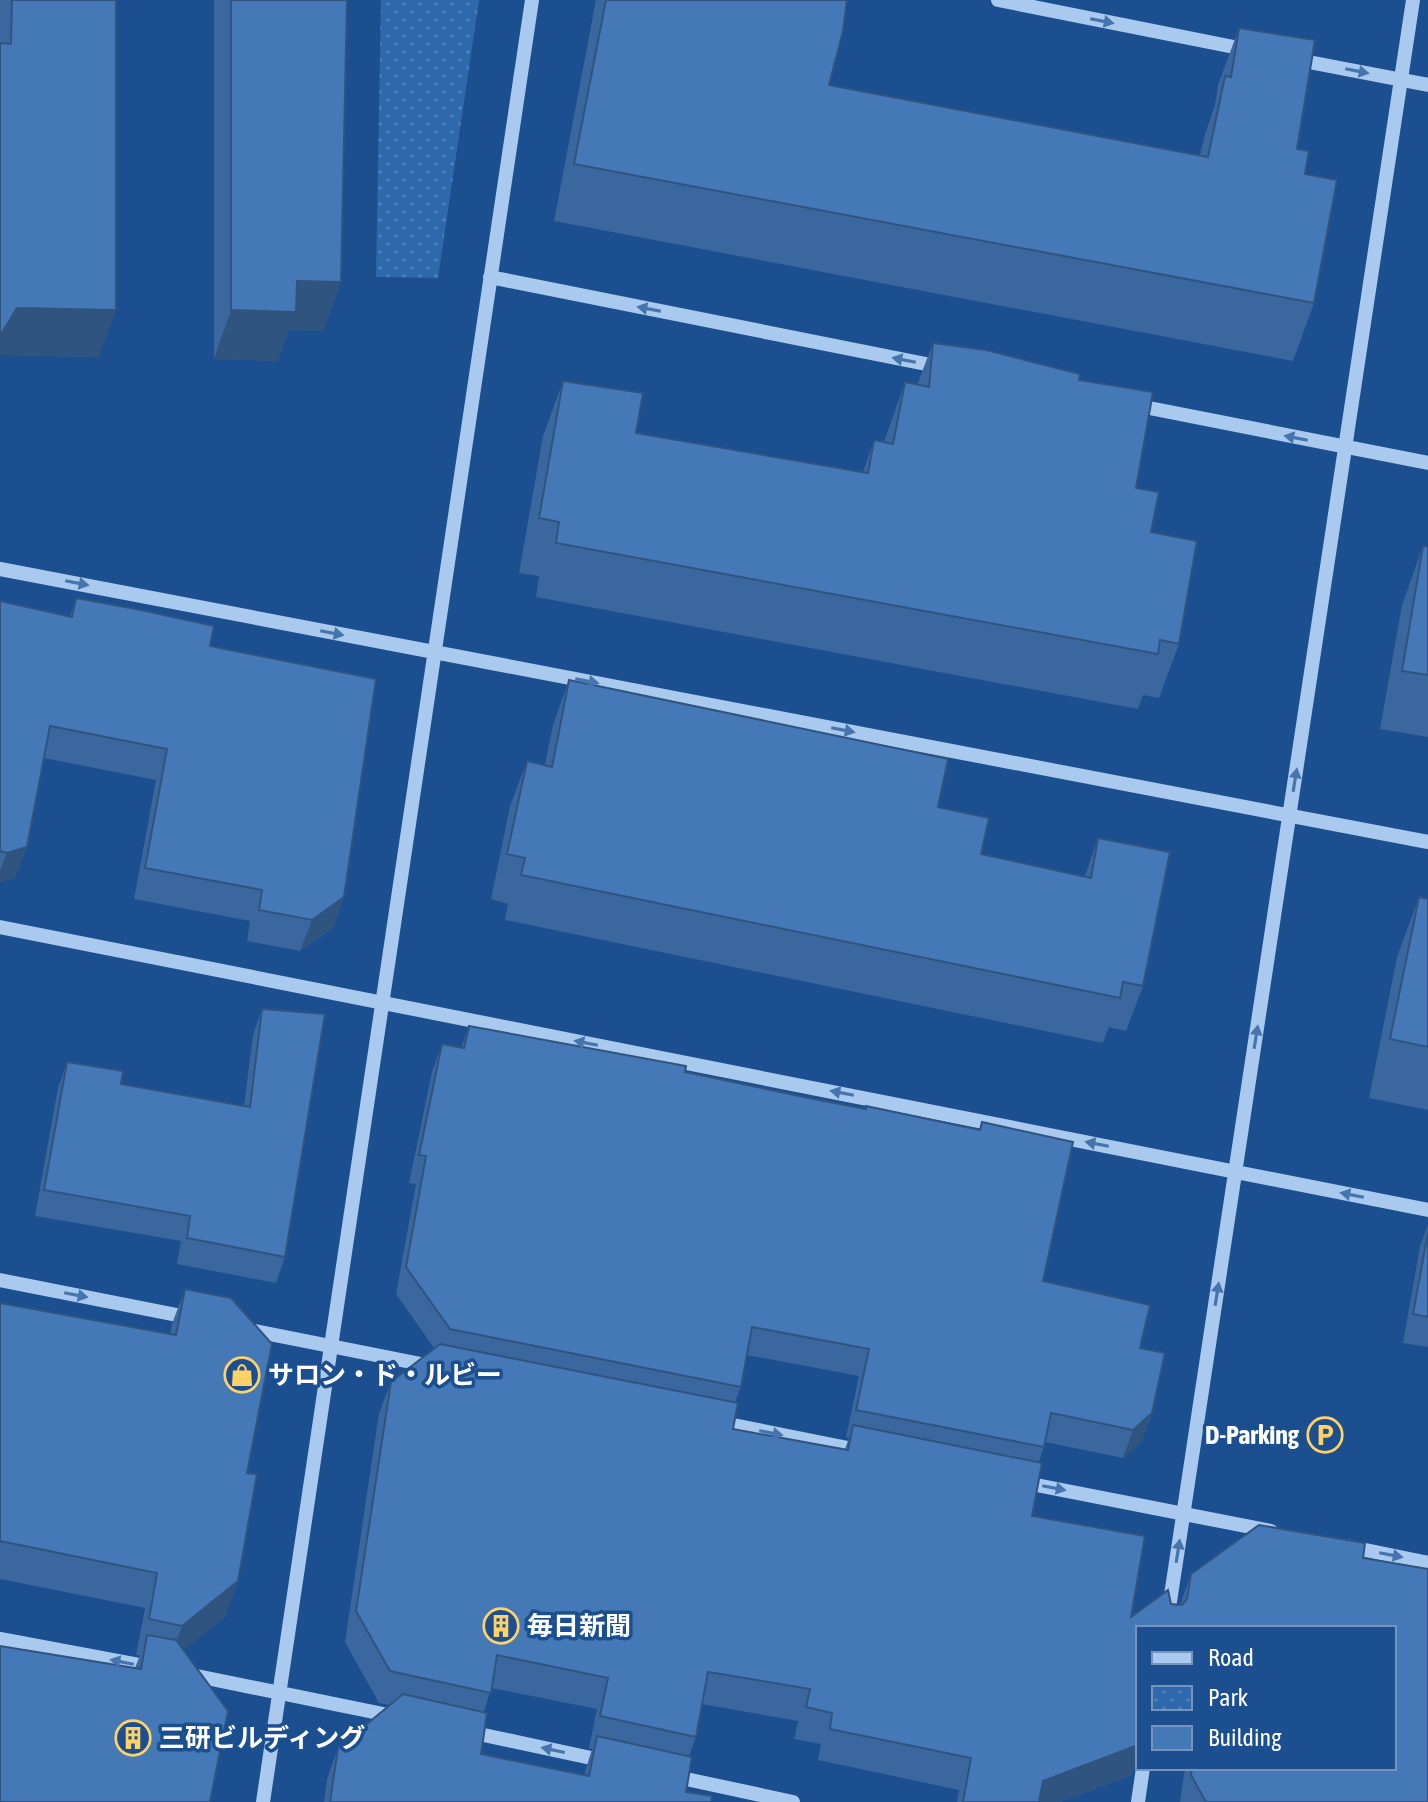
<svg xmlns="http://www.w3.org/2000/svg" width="1428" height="1802" viewBox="0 0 1428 1802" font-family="'Asap Condensed','Noto Sans JP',sans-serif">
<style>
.park{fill:url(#park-dots)}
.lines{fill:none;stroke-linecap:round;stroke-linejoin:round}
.minor{stroke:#a9c9ee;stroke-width:14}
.wall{fill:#3a679d;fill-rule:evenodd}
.shaded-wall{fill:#305480}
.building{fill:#4478b7;stroke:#305480;stroke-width:2}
.oneway{fill:#4674ac}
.labels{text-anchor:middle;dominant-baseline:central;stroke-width:7;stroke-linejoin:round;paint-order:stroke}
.poi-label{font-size:26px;font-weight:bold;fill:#fff;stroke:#1b4f8f;text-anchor:start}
</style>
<defs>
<pattern id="park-dots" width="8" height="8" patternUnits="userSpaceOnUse" patternTransform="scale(2)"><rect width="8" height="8" fill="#2e69ad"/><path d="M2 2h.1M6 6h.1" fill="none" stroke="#4d80b9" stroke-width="1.8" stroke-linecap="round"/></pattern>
</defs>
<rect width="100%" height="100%" fill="#1b4f8f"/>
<path class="park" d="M381 0H479L438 278 376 277Z"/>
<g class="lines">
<path class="minor" d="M998 0 1249 50
M1293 59 1428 85
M490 277 941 367
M1134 405 1428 463
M0 569 1428 842
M0 927 1428 1210
M0 1280 192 1318
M244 1329 431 1366
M718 1422 863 1451
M1021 1482 1271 1531
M1346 1546 1428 1563
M1166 1628 1413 0
M0 1639 155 1668
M187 1674 398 1717
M465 1731 605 1761
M672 1776 793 1802
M263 1802 532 0
M1138 1802 1143 1768"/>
</g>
<path class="wall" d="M0 0H116L99 357 0 355Z
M214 0H347L341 282 323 331 289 330 278 361 214 359Z
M596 0H847L829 85 1200 155 1205 134 1215 105 1218 85 1239 28 1297 149 1305 174 1314 303 1293 361 554 221Z
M933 343 1079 380 1136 488 1151 532 1179 644 1159 698 1143 695 1138 709 536 597 539 576 519 573 543 436 563 381 636 433 863 472 874 440 884 442 905 382 917 385Z
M1423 546 1428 547V737L1380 729 1402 605Z
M76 598 210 646 344 897 333 928 300 951 247 941 250 921 134 899 156 780 44 758 27 847 15 878 0 882V601L70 616Z
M569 680 938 807 981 854 1085 876 1098 838 1143 986 1126 1031 1109 1027 1103 1043 505 920 508 904 491 899 510 806 527 761 545 765 553 725Z
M1419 897 1428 899V1110L1369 1098 1397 957Z
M262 1009 285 1257 276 1283 177 1264 181 1241 35 1216 58 1088 67 1062 121 1084 244 1106 253 1035Z
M469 1026 809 1098 979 1130 982 1122 1043 1281 1140 1348 1152 1413 1142 1441 1123 1458 1045 1442 1039 1462 1032 1516 1131 1617 1171 1604 1180 1605 1191 1574 1363 1558 1428 1802H1180L1185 1768H1394L1138 1628 1137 1761 1132 1775 1060 1802H957L959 1790 818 1760 821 1744 794 1739 798 1721 702 1704 696 1737 689 1756 686 1792 711 1802H324L327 1779 338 1748 390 1705 379 1703 345 1642 379 1413 391 1382 434 1348 396 1294 416 1184 409 1183 432 1072 442 1044 461 1048ZM747 1355 859 1376 846 1437 849 1438 845 1449 733 1429 735 1402 741 1387ZM491 1688 597 1709 589 1748 592 1749 584 1775 481 1754 484 1712Z
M1428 1225V1347L1403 1343 1420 1246Z
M185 1289 247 1473 238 1581 225 1617 183 1650 228 1711 135 1668 140 1655H136L145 1608 0 1579V1303L170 1334 172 1324Z"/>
<path class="shaded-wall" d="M297 281 341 282 323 331 289 330 278 361 214 359 231 310Z
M17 308 116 310 99 357 0 355V336Z
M27 847 15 878 0 882V871L7 853Z
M344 897 333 928 300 951 312 920Z
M1152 1413 1142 1441 1123 1458 1133 1430Z
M238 1581 225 1617 170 1661 182 1626Z
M1138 1745V1760L1132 1775 1060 1802H1036L1043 1781Z"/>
<path class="building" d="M12 0H116V310L17 308 0 336V43L11 44Z
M231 0H347L341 282 297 281 296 312 231 310Z
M606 0H847L843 31 829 85 1208 157 1225 76 1231 77 1239 28 1315 40 1297 149 1309 151 1305 174 1337 180 1314 303 574 164Z
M933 343 986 350 1080 374 1079 380 1153 392 1136 488 1159 492 1151 532 1197 541 1179 644 1160 640 1158 654 556 543 559 522 539 518 563 381 643 393 636 433 868 473 874 440 893 444 905 382 929 387Z
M1423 546 1428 547V675L1402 671Z
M76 598 141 610 214 626 210 646 376 679 344 897 312 920 259 910 262 890 145 868 167 749 50 726 27 847 7 853 0 851V601L72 617Z
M569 680 948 759 938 807 989 818 981 854 1091 878 1098 838 1170 852 1143 986 1123 982 1120 998 521 875 525 858 507 854 527 761 552 767Z
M1419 897 1428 899V1047L1390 1039Z
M262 1009 325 1014 285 1257 187 1238 190 1216 44 1190 67 1062 123 1071 121 1084 250 1107Z
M469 1026 686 1066 685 1072 809 1098 866 1109V1106L980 1130 982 1122 1073 1142 1043 1281 1150 1305 1140 1348 1165 1353 1152 1413 1133 1430 1051 1413 1044 1447 856 1410 869 1349 752 1327 741 1387 450 1329 406 1267 426 1156 419 1155 442 1044 464 1048Z
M1428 1232V1317L1413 1314Z
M185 1289 231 1298 272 1344 247 1473 257 1474 238 1581 182 1626 149 1619 157 1573 0 1541V1303L176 1335Z
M440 1344 738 1403 733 1429 848 1450 853 1425 1042 1463 1032 1516 1145 1536 1131 1617 1168 1590 1171 1604 1182 1605 1187 1599 1191 1574 1259 1525 1365 1543 1363 1558 1428 1569V1802H1206L1191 1775 1192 1768H1394V1628H1138V1745L1043 1781 1039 1802H963L971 1758 830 1729 832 1713 806 1707 810 1689 708 1672 696 1737 600 1716 608 1678 497 1655 491 1693 390 1671 356 1611 391 1382Z
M147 1635 176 1640 228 1711 210 1802H0V1646L141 1669Z
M403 1694 487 1713 481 1754 589 1776 597 1736 692 1757 686 1792 712 1796 711 1802H330L338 1748Z"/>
<defs><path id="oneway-solid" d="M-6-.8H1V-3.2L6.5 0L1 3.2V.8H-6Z" transform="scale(2)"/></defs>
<g class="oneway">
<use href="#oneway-solid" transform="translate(1102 21) rotate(11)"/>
<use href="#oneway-solid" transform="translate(1357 71) rotate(11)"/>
<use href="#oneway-solid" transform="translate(649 309) rotate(-169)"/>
<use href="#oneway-solid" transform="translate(904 360) rotate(-169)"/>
<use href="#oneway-solid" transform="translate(1296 438) rotate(-169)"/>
<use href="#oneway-solid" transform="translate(77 583) rotate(11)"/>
<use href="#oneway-solid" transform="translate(332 633) rotate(11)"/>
<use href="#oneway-solid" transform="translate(587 681) rotate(11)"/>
<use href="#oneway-solid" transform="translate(843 730) rotate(11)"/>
<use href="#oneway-solid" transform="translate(1295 780) rotate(-81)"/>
<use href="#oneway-solid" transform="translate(1256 1037) rotate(-81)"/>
<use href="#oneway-solid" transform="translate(586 1043) rotate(-169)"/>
<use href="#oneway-solid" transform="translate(842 1093) rotate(-169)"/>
<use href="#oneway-solid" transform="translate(1097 1144) rotate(-169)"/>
<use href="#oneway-solid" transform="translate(1352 1195) rotate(-169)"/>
<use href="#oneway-solid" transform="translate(1217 1294) rotate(-81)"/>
<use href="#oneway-solid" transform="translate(76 1295) rotate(11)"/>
<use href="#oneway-solid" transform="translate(771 1433) rotate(11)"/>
<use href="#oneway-solid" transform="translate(1054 1488) rotate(11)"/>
<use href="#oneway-solid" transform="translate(1178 1551) rotate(-81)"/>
<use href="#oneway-solid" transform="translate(1391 1555) rotate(11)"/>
<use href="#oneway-solid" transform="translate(122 1662) rotate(-169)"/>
<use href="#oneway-solid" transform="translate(553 1750) rotate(-168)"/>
</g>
<defs>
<symbol id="shop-ring" viewBox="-11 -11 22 22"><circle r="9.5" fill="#1b4f8f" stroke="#ffd166" stroke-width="1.5"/><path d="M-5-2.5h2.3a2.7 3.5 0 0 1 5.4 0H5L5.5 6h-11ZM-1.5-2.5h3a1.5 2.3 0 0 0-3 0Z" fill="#ffd166"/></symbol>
<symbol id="parking-ring" viewBox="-11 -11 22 22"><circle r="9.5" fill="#1b4f8f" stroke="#ffd166" stroke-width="1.5"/><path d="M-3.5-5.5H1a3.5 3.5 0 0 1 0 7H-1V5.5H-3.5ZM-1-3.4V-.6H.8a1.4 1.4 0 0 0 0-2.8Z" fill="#ffd166"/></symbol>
<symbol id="building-ring" viewBox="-11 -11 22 22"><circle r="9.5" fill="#1b4f8f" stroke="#ffd166" stroke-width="1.5"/><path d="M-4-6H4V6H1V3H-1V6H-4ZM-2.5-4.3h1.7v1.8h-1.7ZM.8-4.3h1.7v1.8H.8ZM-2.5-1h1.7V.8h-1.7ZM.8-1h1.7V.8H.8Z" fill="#ffd166"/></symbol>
</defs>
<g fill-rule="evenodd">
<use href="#shop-ring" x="222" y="1355" width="40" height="40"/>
<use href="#parking-ring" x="1305" y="1415" width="40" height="40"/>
<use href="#building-ring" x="481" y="1606" width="40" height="40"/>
<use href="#building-ring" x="113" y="1718" width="40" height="40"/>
</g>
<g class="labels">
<g class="poi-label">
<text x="268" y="1375">サロン・ド・ルビー</text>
<text x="1299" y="1435" text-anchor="end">D-Parking</text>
<text x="527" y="1626">毎日新聞</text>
<text x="159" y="1738">三研ビルディング</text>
</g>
</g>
<rect x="1136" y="1626" width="260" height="144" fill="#1b4f8f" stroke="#7695bc" stroke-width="2"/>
<rect x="1152" y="1652" width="40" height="12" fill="#a9c9ee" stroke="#7695bc" stroke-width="2"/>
<text x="1208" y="1666" font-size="24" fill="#ffffff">Road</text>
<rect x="1152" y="1686" width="40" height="24" fill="url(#park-dots)" stroke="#7695bc" stroke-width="2"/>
<text x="1208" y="1706" font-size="24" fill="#ffffff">Park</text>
<rect x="1152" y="1726" width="40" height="24" fill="#4478b7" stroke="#7695bc" stroke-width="2"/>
<text x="1208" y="1746" font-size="24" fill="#ffffff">Building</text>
</svg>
